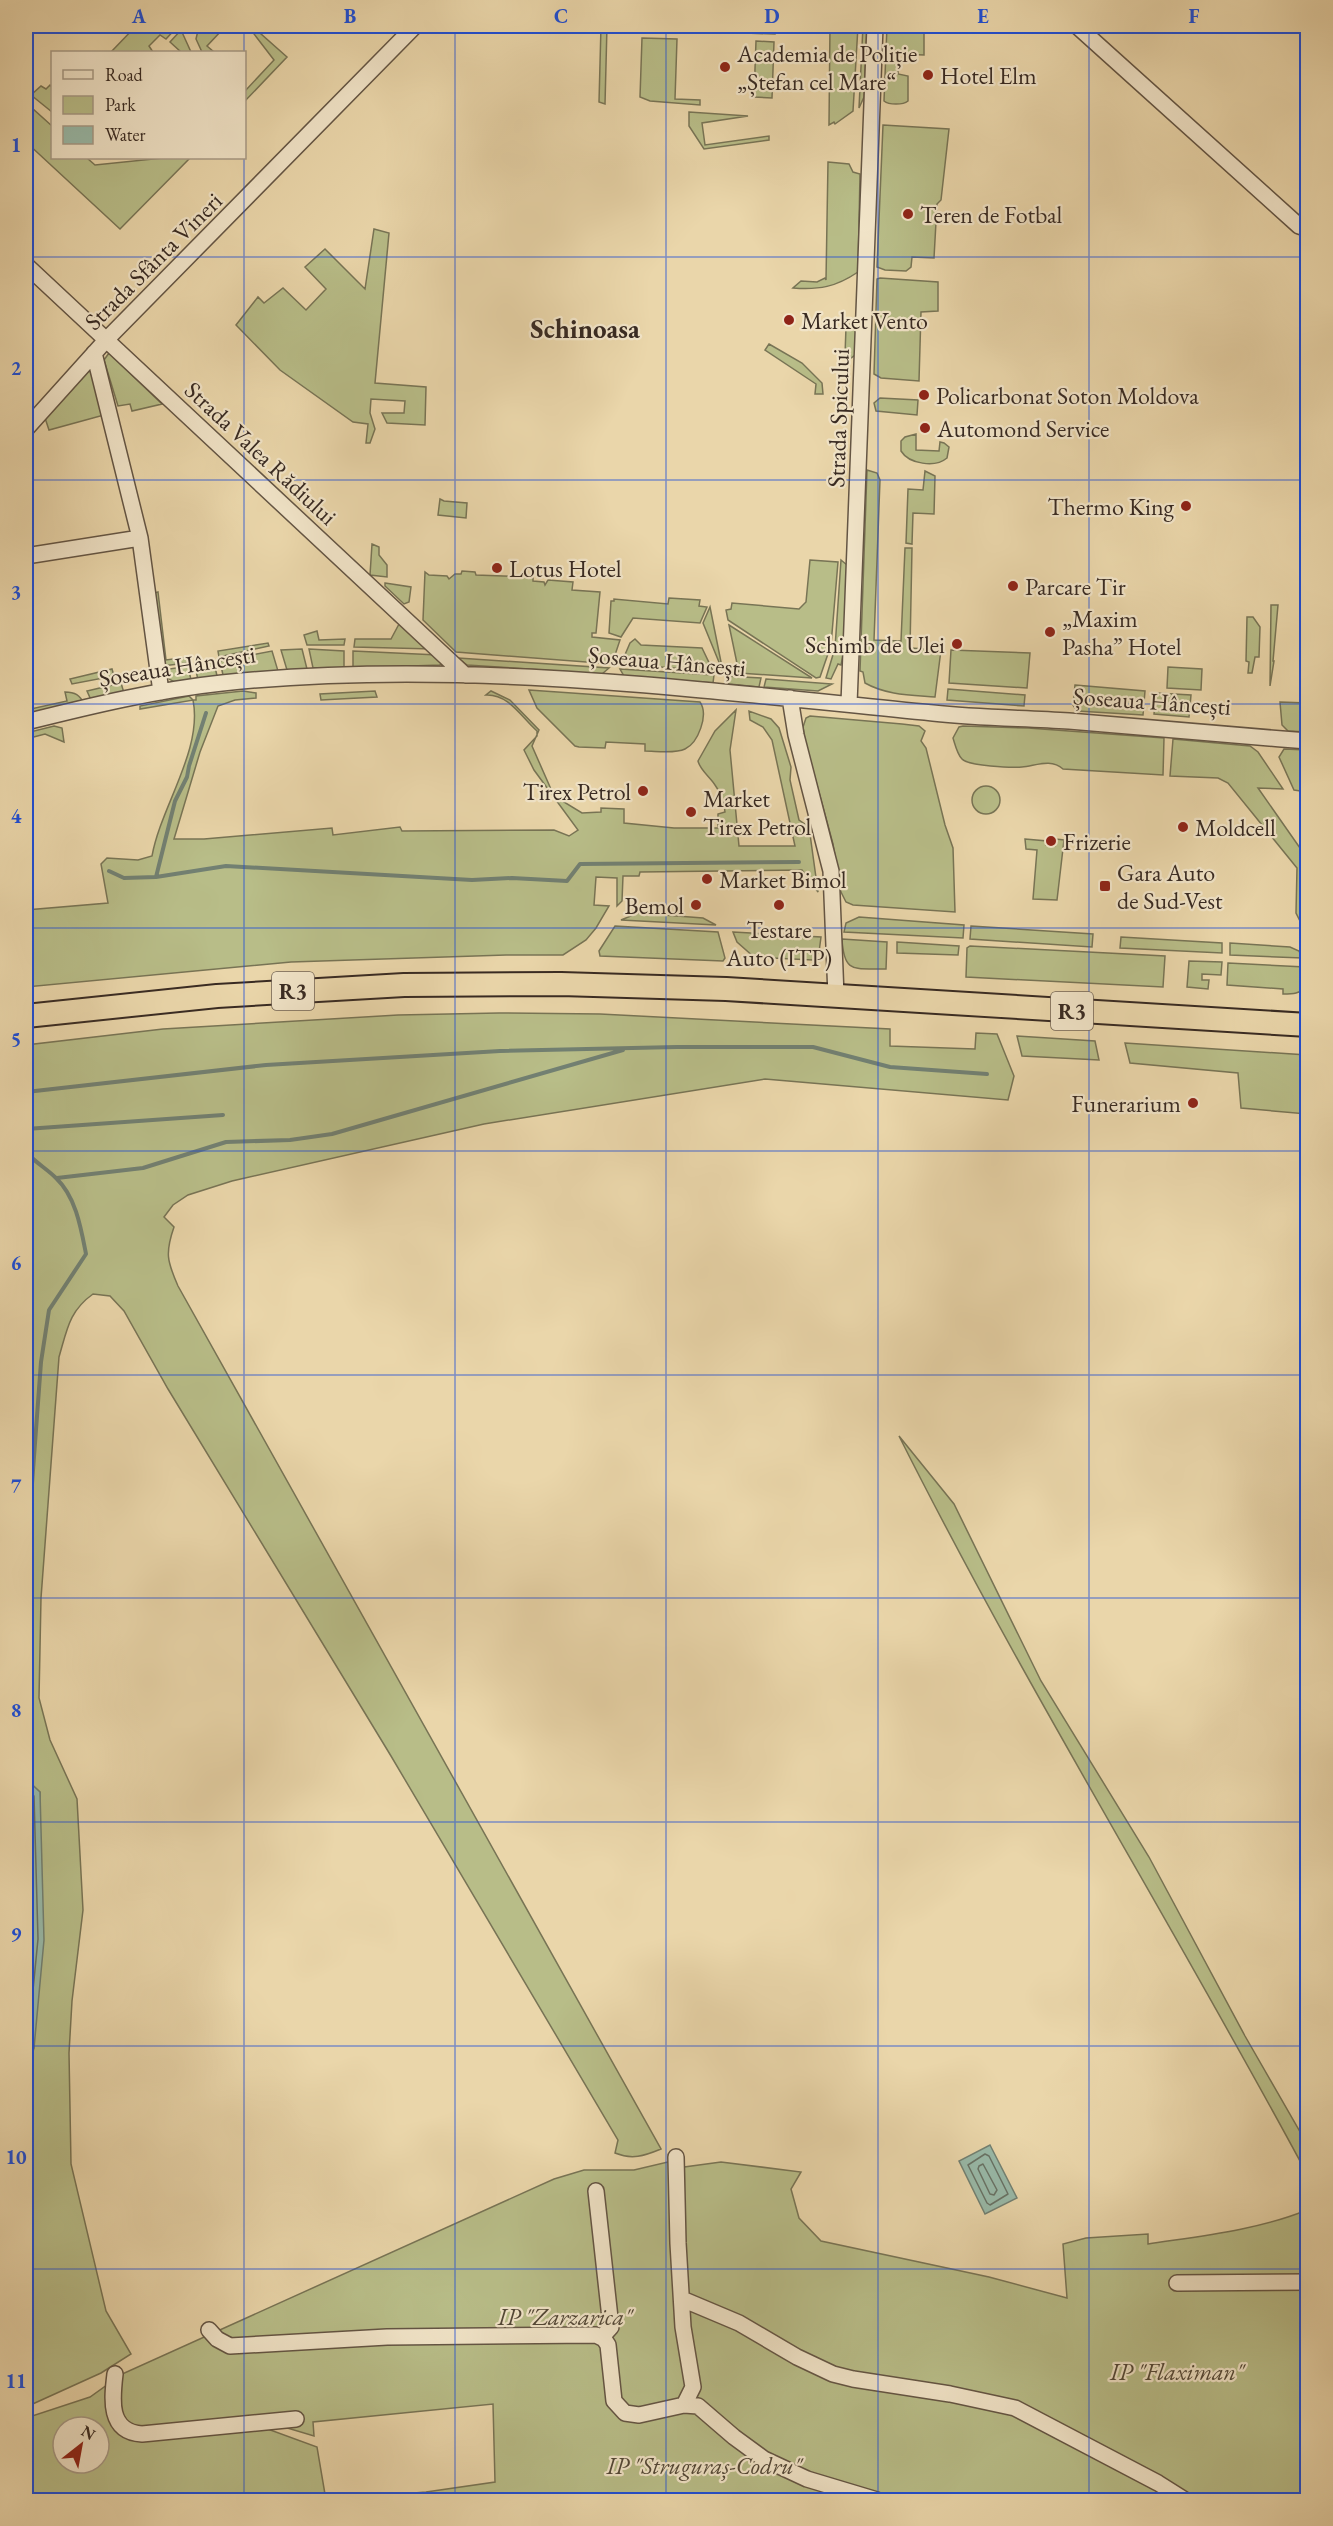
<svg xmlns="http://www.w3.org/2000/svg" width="1333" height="2526" viewBox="0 0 1333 2526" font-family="'EB Garamond',serif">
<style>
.green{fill:#b8bd88;stroke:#787455;stroke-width:1.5;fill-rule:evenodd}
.water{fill:#98b9a8;stroke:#728072;stroke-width:1.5}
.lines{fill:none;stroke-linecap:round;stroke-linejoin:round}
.shore{stroke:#687265;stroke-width:1.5}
.stream{stroke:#728072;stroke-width:4}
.minor-casing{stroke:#645544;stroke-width:18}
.highway-casing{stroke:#382a22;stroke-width:26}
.minor{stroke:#f1e4c8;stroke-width:15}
.highway{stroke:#ead6aa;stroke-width:22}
.grid{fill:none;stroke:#1d4ed8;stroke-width:1.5;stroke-opacity:0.55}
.poi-dot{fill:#8f2418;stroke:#f1e4c8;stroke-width:2}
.labels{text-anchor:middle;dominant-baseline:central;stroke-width:4.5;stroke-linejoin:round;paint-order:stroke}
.shield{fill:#f1e4c8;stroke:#706254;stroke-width:1.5}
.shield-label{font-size:22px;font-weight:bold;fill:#382a22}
.poi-label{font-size:24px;fill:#382a22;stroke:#f1e4c8;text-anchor:start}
.street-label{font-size:24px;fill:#382a22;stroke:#f1e4c8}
.park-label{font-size:24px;font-style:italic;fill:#524736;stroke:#f1e4c8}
.quarter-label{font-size:27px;font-weight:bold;fill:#382a22;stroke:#f1e4c8}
.neatline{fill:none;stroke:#1d4ed8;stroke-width:2}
.grid-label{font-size:20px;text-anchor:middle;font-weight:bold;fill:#1d4ed8}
</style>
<rect width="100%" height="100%" fill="#ead6aa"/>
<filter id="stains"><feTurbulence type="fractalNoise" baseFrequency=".00333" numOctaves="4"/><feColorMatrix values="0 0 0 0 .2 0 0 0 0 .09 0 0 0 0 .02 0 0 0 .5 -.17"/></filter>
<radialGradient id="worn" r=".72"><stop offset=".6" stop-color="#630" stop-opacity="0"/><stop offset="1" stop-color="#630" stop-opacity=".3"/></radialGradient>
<path class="green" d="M136 26H178L166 39 160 35 149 46 153 52H111Z
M199 26H217L222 30 207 46 214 52H202L196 39Z
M252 26 287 57 245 101V91L274 60 254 34Z
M601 26H607L605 104 599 102Z
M745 26H775V34L745 33Z
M830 26H858L853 111 835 124 834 122 829 125Z
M863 26H867L864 97 859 108Z
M887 26H900V29L924 31V55L898 54V74L908 76V101C903 105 889 105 884 101Z
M181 30 191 52H181L170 42Z
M642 38 677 39 675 99 700 100V105L650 101 640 97Z
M756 41 774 42 772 98 754 97Z
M50 85 52 87V112L31 95 41 86 46 89Z
M26 106 33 109 52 126V158H87L95 165 163 158H190L120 229 26 142Z
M689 112 748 116 702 123 705 145 769 136V140L704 149 689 126Z
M883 125 949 129 941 200 937 204 934 258 912 257 911 267 906 271 885 270 877 267Z
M828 162 849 164 853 172 860 174 858 272C836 287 819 290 793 288L801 281 817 282 825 278 826 280Z
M374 229 389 233 375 383 426 387 425 425 387 423 382 413H404L405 401 371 399 370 413 375 429 370 443H366L368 424 353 422 280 370 236 325 258 297 264 303 283 288 306 310 326 289 305 267 325 249 365 289Z
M880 278 938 282V311L921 312 919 381 881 378 874 374 877 279Z
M851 323 856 328 855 355 851 358 845 355 846 327Z
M769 344 802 363 822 383 823 394H815L816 384 765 350Z
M109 353 162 404 132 411 130 404 118 406 104 360Z
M90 368 94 372 104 415 49 430 45 418Z
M880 398 918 400 917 415 876 411 874 403Z
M916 434V450L939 451 940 442 944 443 949 447 947 458C935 468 909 464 901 451V441L905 437Z
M867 470 877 473 880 480 874 640 901 641 905 548H912L910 648 941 650 935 697C911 695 886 695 865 683L863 672 860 671Z
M925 471 935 476 934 514 913 513 912 544 906 543 908 489 923 490Z
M440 499 444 501 467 503 466 518 438 515Z
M372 544 379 547V555L387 565V577L370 575Z
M810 560 838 562 831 645 820 677 816 678 728 620 726 610 731 609 732 603 799 609 806 602Z
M841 560 847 565 844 651 841 665 838 664 831 679 826 678 835 648Z
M462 571 475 572 476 575 533 577V581L544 582 545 585 548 580 573 582 572 590 600 592 596 633H592V637L620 640 612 664 456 652 423 620 425 572 429 575 447 576 449 579 455 574H461Z
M385 583 411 587 409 602 404 604 385 586Z
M158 592 166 660 187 657V663L162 666 154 593Z
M669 598 700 600 699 606 707 607 700 623 633 618 621 637 609 633 611 601H614V599L668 604Z
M1271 605H1278L1273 661H1274L1270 686Z
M710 607 723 672 703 623Z
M397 617 432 649 354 647 355 639H391L399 624 394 620Z
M1247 617H1253L1260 627 1259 657H1255L1252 673H1248L1249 662 1246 661Z
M729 625 812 678 739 673Z
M317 631 319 640 345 639 344 645H307L304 635Z
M635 639 641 645 702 648 713 671 621 664 630 643Z
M268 643 269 646 219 657 218 651Z
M302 649 307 669 287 670 281 650Z
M309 649 344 651V668H313Z
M951 650 1030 653 1027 688 949 683Z
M272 651 278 671 232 677 223 675 220 661Z
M353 651 438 655 442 661 440 665 353 668Z
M458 658 609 668 602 674 467 665Z
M214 662 217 676 198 680 195 666Z
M188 666 191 680C178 682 169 685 163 670Z
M1168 667 1202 669 1201 690 1167 688Z
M112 669 114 676 72 684 70 679Z
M620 669 714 675 713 683 624 676Z
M725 676 761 678 759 687 729 684Z
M766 679 832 684 818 691 764 687Z
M121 683 124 693 92 702 87 691Z
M1075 685 1145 691 1143 715 1077 711 1073 705Z
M948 689 1025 695 1024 706 947 700Z
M529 690 700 702C709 715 698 743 685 749 675 754 656 751 645 751V744L606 742 605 748 579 747 575 746 537 708Z
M243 691 256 693V698L235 700 218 706 200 752 174 839H204L332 828 333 835 400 827 402 831 554 830 569 836 578 830 534 770 524 750 537 736V731C521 717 509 694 486 695L491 691 510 700 539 730 532 746 554 796 582 813 601 812V808L624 809V823L674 828H718V814L725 812C724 802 721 793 715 785 710 777 700 770 698 761L715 731 736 710 730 750 739 846H795L772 740 763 727 750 720 749 711 771 719 779 728 791 767 790 780 799 820 809 827 818 892 802 870 640 872 639 876H623L622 901 617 906V878L596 877 594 905 609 906 596 928 586 940 563 955H506L291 962 26 987V910L108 903 101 864 107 858 138 860 152 856C161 806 203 750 193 700L140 709V706L189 696 193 700H196V696Z
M375 691 377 697 321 700 320 694Z
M65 692C75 692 80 695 84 704L26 716V710L67 701Z
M1156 693 1191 695 1189 717 1154 714Z
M1280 702 1307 703V732L1288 731 1282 725Z
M810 716 902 724 919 726 925 731 921 741 926 748 945 825 953 848 955 912 853 905 846 902 841 892 833 844 805 741 803 727 806 718Z
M54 726 62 728 64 742 45 734 26 739V733Z
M963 726 1028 728 1164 738 1163 775 1063 769C1051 758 1035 766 1022 767 1012 768 968 766 962 759 957 754 955 744 953 738L959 727Z
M1173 739 1250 746 1258 752 1283 789 1258 788 1307 858 1305 907 1307 935 1296 913 1297 868 1228 783 1218 778 1170 776Z
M1284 749 1307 750V792L1294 790 1279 757Z
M972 800a14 14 0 1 1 28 0a14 14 0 1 1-28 0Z
M1025 839 1047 841 1046 845 1055 846 1056 839 1064 840 1057 900 1033 899 1037 850 1026 849Z
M638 913 703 918 716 925 621 920Z
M859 917 964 925 963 938 844 932 846 923Z
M615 926 718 932 725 958 723 961 600 956 599 951Z
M971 926 1093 934 1092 947 970 939Z
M733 932 821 937 819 952 813 960 754 957 737 942Z
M1121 937 1222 943V953L1120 948Z
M842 939 887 942 886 969C855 968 844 975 842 939Z
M897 942 959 946 958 955 897 953Z
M1230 943 1290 947 1299 951 1302 958 1230 955Z
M970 946 1165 956 1163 987 966 977 967 948Z
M1189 961 1222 962 1221 975 1202 974V980H1209L1208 989 1187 987Z
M1228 963 1305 967 1306 986C1300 994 1293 994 1283 994V989L1227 985Z
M499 1013 600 1014 890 1029V1046L975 1049 976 1033 997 1034 1014 1076 1008 1100 765 1079 484 1124 232 1181 188 1195 173 1205 164 1217 174 1227C165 1253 167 1261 178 1286L661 2149C644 2156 632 2160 615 2153L618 2140 391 1756 168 1389 124 1311 110 1296 93 1294C69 1311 67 1330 59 1357L41 1598 39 1698 50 1740 77 1799 83 1910 72 2001 69 2053 71 2164 106 2311 131 2354 101 2373 26 2407V2067H29L34 2048 40 1792 26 1779V1448L28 1369 26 1367V1045L163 1029 398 1015Z
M1017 1036 1095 1041 1099 1060 1022 1056Z
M1125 1043 1307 1055V1114L1241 1108 1238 1073 1130 1063Z
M899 1436 954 1504 1041 1681 1149 1857 1245 2036 1307 2144V2174C1174 1926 1025 1687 899 1436Z
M672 2161 669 2169 721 2162 801 2172 791 2189 799 2218 821 2241 989 2277 1067 2298 1063 2244 1086 2238 1148 2234V2244C1201 2236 1258 2230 1307 2210V2500H329L426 2492 495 2482 493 2404 313 2422 314 2436 274 2424 139 2428 125 2421 119 2413 120 2375 554 2179 584 2170H634Z
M107 2385 122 2433 265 2428 317 2447 326 2500H26V2418L90 2397ZM63 2427H99V2463H63Z"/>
<path class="water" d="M26 1779 40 1792 44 1940 34 2048 26 2050Z
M990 2145 1017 2198 985 2214 959 2161Z"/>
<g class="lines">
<path class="shore" d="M26 1787 34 1796 38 1939 28 2041 26 2044
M26 1797 31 1939 26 1993
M985 2154 989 2156 1008 2194 990 2205 987 2203 968 2165Z
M983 2164 997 2190 994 2195 990 2194 978 2169 979 2166Z"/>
<path class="stream" d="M109 871 124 878 156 877 226 866 472 880 512 878 567 881 580 864 799 862
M156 877 175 801 187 777 189 766 206 713
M26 1092 266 1065 500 1051 677 1047H813L890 1067 987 1074
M26 1129 223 1115
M57 1178 143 1168 226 1142 290 1140 332 1134 623 1050
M26 1565 41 1362 49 1310 86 1254C81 1228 76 1197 56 1178 48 1170 38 1164 30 1156L32 1128"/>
<defs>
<path id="minor" d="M1077 26 1299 226 1308 229
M1304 26 1308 29
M26 265 465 675
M94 353 140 538 161 692
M26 429 107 339 415 26
M26 556 140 538
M790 698 796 735 831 871 836 996
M849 704 875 26
M26 722C90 706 156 690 222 683 459 658 698 690 933 713 978 718 1023 718 1069 721 1148 727 1228 735 1308 741
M676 2157 678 2243 683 2327 693 2387 684 2405
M596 2191 611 2327 602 2337
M1177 2283 1308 2282
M682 2299 739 2323 797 2357 833 2374 853 2379 950 2394 1015 2408 1158 2483 1185 2500
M209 2330 217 2339 230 2346 387 2337 596 2335 604 2339 608 2345 614 2401 625 2413 639 2415 684 2405 698 2406 734 2437 764 2459 807 2479 877 2500
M115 2374C112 2399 108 2432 142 2434L296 2419"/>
<path id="highway" d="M26 1016 217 996 404 985 561 984 726 989 1308 1025"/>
</defs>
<use href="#minor" class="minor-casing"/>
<use href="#highway" class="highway-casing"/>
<use href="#minor" class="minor"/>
<use href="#highway" class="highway"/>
</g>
<path class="grid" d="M244 26V52M455 26V2500M666 26V2500M878 26V2500M1089 26V2500M244 158V2500M26 257H1308M26 480H1308M26 704H1308M26 928H1308M26 1151H1308M26 1375H1308M26 1598H1308M26 1822H1308M26 2046H1308M26 2269H1308"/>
<g class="poi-dot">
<circle cx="725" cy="67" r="6"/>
<circle cx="928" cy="75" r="6"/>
<circle cx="908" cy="214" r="6"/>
<circle cx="789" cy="320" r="6"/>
<circle cx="924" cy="395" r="6"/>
<circle cx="925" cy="428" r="6"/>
<circle cx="1186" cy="506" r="6"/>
<circle cx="497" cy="568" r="6"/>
<circle cx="1013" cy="586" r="6"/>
<circle cx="1050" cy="632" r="6"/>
<circle cx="957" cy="644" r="6"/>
<circle cx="643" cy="791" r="6"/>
<circle cx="691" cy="812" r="6"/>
<circle cx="1183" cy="827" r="6"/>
<circle cx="1051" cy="841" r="6"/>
<circle cx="707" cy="879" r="6"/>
<rect x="1099" y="880" width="12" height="12" rx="3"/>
<circle cx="696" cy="905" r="6"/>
<circle cx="779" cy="905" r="6"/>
<circle cx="1193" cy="1103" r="6"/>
</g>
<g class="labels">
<g class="shield">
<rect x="272" y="972" width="42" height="38" rx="4.5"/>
<rect x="1051" y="992" width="42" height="38" rx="4.5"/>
</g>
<g class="shield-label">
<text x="293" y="991">R3</text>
<text x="1072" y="1011">R3</text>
</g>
<g class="poi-label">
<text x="737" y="53">Academia de Poliție<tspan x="737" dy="28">„Ștefan cel Mare“</tspan></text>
<text x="940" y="75">Hotel Elm</text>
<text x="920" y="214">Teren de Fotbal</text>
<text x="801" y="320">Market Vento</text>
<text x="936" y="395">Policarbonat Soton Moldova</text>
<text x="937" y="428">Automond Service</text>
<text x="1174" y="506" text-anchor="end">Thermo King</text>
<text x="509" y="568">Lotus Hotel</text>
<text x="1025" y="586">Parcare Tir</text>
<text x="1062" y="618">„Maxim<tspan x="1062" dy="28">Pasha” Hotel</tspan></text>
<text x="945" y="644" text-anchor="end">Schimb de Ulei</text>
<text x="631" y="791" text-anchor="end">Tirex Petrol</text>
<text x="703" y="798">Market<tspan x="703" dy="28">Tirex Petrol</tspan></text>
<text x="1195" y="827">Moldcell</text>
<text x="1063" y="841">Frizerie</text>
<text x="1117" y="872">Gara Auto<tspan x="1117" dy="28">de Sud-Vest</tspan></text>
<text x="719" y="879">Market Bimol</text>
<text x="684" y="905" text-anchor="end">Bemol</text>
<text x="779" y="929" text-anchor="middle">Testare<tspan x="779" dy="28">Auto (ITP)</tspan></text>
<text x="1181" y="1103" text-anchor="end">Funerarium</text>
</g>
<g class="street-label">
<text transform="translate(153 261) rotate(-45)">Strada Sfânta Vineri</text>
<text transform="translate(838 418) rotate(-88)">Strada Spicului</text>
<text transform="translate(261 453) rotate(43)">Strada Valea Rădiului</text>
<text transform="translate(667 661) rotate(5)">Șoseaua Hâncești</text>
<text transform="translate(177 666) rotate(-9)">Șoseaua Hâncești</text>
<text transform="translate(1152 701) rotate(4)">Șoseaua Hâncești</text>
</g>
<g class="park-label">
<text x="565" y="2316">IP "Zarzarica"</text>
<text x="1177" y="2371">IP "Flaximan"</text>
<text x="704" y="2465">IP "Struguraș-Codru"</text>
</g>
<g class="quarter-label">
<text x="585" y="328">Schinoasa</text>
</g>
</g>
<rect width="1333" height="2526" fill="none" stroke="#ead6aa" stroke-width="66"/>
<rect x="51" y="51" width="195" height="108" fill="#f1e4c8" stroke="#a79a86" stroke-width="1.5"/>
<rect x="63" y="70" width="30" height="9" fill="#f1e4c8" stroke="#a79a86" stroke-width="1.5"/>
<text x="105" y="81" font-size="18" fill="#382a22">Road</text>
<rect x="63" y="96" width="30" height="18" fill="#b8bd88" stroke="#a79a86" stroke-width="1.5"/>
<text x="105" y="111" font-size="18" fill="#382a22">Park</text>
<rect x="63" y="126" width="30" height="18" fill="#98b9a8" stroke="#a79a86" stroke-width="1.5"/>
<text x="105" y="141" font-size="18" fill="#382a22">Water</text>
<g transform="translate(81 2445) rotate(31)"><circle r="28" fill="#f1e4c8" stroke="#a79a86" stroke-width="1.5"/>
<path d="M0-4.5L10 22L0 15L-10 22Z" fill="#8f2418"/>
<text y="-9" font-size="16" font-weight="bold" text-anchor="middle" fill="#382a22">N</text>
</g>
<rect x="33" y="33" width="1267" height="2460" class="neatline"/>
<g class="grid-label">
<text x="139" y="23">A</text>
<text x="350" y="23">B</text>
<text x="561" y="23">C</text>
<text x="772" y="23">D</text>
<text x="983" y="23">E</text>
<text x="1194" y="23">F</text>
<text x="16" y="152">1</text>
<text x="16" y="375">2</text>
<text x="16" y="599">3</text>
<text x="16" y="823">4</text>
<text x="16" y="1046">5</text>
<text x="16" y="1270">6</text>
<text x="16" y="1493">7</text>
<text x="16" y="1717">8</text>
<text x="16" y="1941">9</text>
<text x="16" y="2164">10</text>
<text x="16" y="2388">11</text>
</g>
<rect width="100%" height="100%" filter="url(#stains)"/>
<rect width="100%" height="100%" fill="url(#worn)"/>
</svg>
